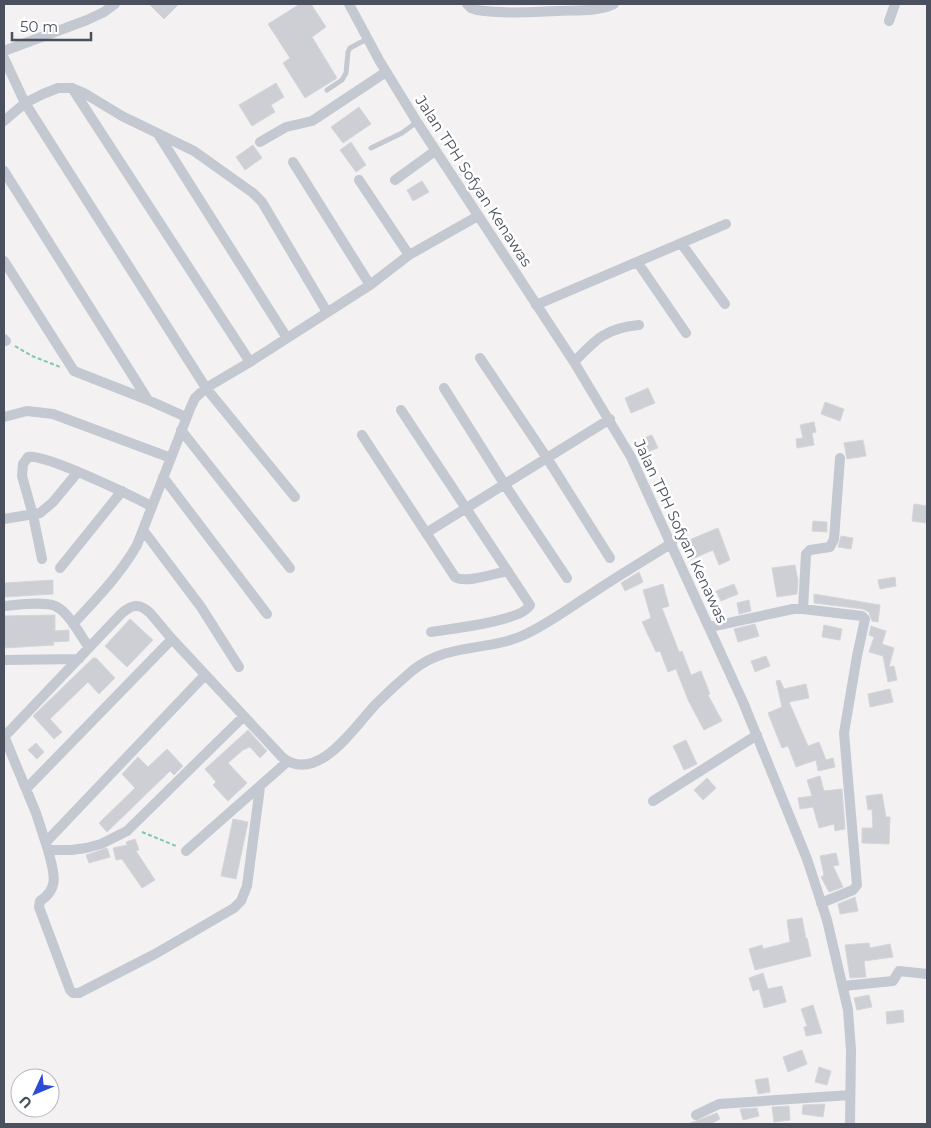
<svg xmlns="http://www.w3.org/2000/svg" width="931" height="1128" viewBox="0 0 931 1128" font-family="Montserrat,sans-serif">
<style>
.building{fill:#cecfd5;stroke:#d5d6db}
.lines{fill:none;stroke-linecap:round;stroke-linejoin:round}
.path{stroke:#7fc7b4;stroke-width:2;stroke-dasharray:4 2.5;stroke-linecap:butt}
.service{stroke:#c3c8d1;stroke-width:5}
.minor{stroke:#c3c8d1;stroke-width:10}
.labels{text-anchor:middle;dominant-baseline:central;stroke-width:5;stroke-linejoin:round;paint-order:stroke}
.street-label{font-size:15px;fill:#4a505d;stroke:#fff}
</style>
<rect width="100%" height="100%" fill="#f3f1f1"/>
<path class="building" d="M149 4H179L164 19Z
M300 4H311L326 27 312 37 337 78 305 98 283 63 290 58 268 24Z
M276 83 284 97 271 105 275 112 252 126 239 105Z
M359 107 371 124 343 143 331 127Z
M351 142 366 165 356 172 340 150Z
M253 145 262 158 245 170 236 157Z
M422 181 429 192 413 201 407 190Z
M648 388 655 403 631 413 625 398Z
M825 402 844 409 840 421 821 414Z
M814 422 816 432 812 433 814 445 797 448 796 439 803 438 800 425Z
M652 435 658 448 647 452 641 439Z
M863 440 866 456 847 459 844 443Z
M914 504 927 506V523L912 521Z
M813 521 827 522V532L812 531Z
M718 528 730 560 719 565 713 550 690 560 682 543Z
M841 536 853 538 851 549 838 547Z
M795 565 798 581 797 594 777 597 772 568Z
M639 572 643 582 625 591 621 583Z
M895 577 896 586 880 589 878 580Z
M53 580V594L4 597V583Z
M663 584 669 606 662 608 679 652 682 651 691 675 701 671 710 694 708 695 722 721 704 730 689 702 676 669 668 672 660 651 656 652 642 622 651 618 643 590Z
M734 584 738 594 721 601 716 591Z
M814 594 880 605 878 622 872 621 869 612 863 609 814 603Z
M749 600 751 611 739 614 737 603Z
M55 615V631L69 630V641L53 642 54 645 4 648V616Z
M130 619 153 640 127 667 105 646Z
M755 624 759 636 738 642 734 629Z
M824 625 842 629 840 640 822 637Z
M871 626 886 631 882 644 894 648 889 667 894 666 897 680 888 682 883 656 869 652 874 637 869 635Z
M766 656 770 666 755 672 751 661Z
M93 658H96L115 678 99 694 88 682 50 719 62 732 54 739 33 716Z
M780 680 784 689 806 684 809 698 789 702 808 746 819 742 826 760 833 758 835 767 818 771 816 760 796 767 788 746 782 748 768 713 782 707 776 681Z
M890 689 893 702 870 707 868 694Z
M248 730 267 751 260 758 250 747 243 750 228 763 247 783 228 801 213 785 216 782 205 769Z
M686 740 697 764 684 770 673 746Z
M36 743 44 752 37 759 28 750Z
M167 749 183 766 174 775 170 771 107 832 99 823 135 788 122 774 138 757 148 767Z
M820 776 824 791 842 789 845 829 835 831 834 824 819 828 813 807 800 809 798 798 812 796 807 780Z
M707 778 716 788 703 800 694 790Z
M882 794 886 817H890L889 844 862 843V828H873L872 809 868 810 866 796Z
M233 819 248 822 236 879 221 876Z
M135 839 139 850 136 851 155 880 142 888 122 859 116 860 113 848 127 845 126 842Z
M107 848 110 857 89 863 86 855Z
M836 853 839 865 833 866 843 887 829 892 821 877 824 875 820 856Z
M855 897 858 911 840 914 838 904Z
M802 918 806 939 807 938 811 956 755 970 749 949 762 945 763 949 790 942 787 920Z
M869 943 870 948 890 944 893 957 864 961 866 977 850 978 845 945Z
M763 973 768 989 782 986 786 1002 764 1008 759 989 753 991 749 978Z
M869 995 872 1007 857 1010 854 998Z
M813 1005 822 1033 806 1036 804 1027 807 1026 801 1009Z
M903 1010 904 1022 887 1024 886 1012Z
M802 1050 807 1064 788 1072 783 1057Z
M819 1067 831 1071 827 1085 815 1082Z
M768 1078 770 1092 758 1094 755 1080Z
M825 1104 823 1117 802 1114 803 1105Z
M789 1106 790 1120 774 1122 772 1107Z
M757 1108 759 1116 743 1120 740 1109Z
M717 1113 720 1119 711 1124H688Z"/>
<g class="lines">
<path class="path" d="M15 346 32 356 60 367
M142 832 176 846"/>
<path class="service" d="M327 90 342 80 346 73 348 52 350 48 367 39
M371 148 402 133 417 122"/>
<path class="minor" d="M349 4 379 60 417 122 574 362 631 457 743 702 807 859 827 920 848 1010 851 1050 850 1124
M467 4 471 8 477 10C504 14 530 12 557 11 575 10 598 12 614 4
M889 21 895 4
M4 51 87 20 104 12 115 4
M4 58 25 103 206 388 295 497
M72 88 250 362
M4 121 25 103 43 94 58 88H72L84 93 122 116 194 151 253 193 262 202 327 312
M158 134 287 338
M260 142 286 127 312 121 386 72
M293 162 370 285
M4 171 148 400
M359 180 409 255
M395 180 435 151
M681 243 725 304
M4 261 74 371 148 400 186 417
M638 263 686 333
M536 305 726 224
M4 339 6 341
M480 358 547 458 610 558
M574 362C596 339 606 328 639 325
M444 388 505 485 567 578
M401 410 530 605C523 621 450 629 431 632
M4 417 27 411 53 414 171 458
M181 430 290 568
M362 435 455 577C465 584 496 573 508 571
M163 477 267 614
M4 519 40 513 53 502 77 473
M143 530 201 607 239 667
M426 533 610 419
M42 559 33 515 22 476 23 464 28 457C46 454 132 496 151 506
M60 568 122 491
M4 606C17 605 43 601 55 606 68 611 81 636 89 648
M803 609 862 616 865 619 857 656 844 733 857 885 853 890 821 903
M73 624C96 599 120 575 137 545L190 409 195 398 206 388 250 362 370 285 409 255 478 216
M710 627 793 609H803L806 554 810 550 830 547 834 539 840 458
M4 660 79 659
M4 736 36 813 48 850H71L86 848 101 844 127 831 243 717
M4 737 121 614C131 605 139 602 150 613L172 639 282 757C317 786 355 726 376 704 388 692 400 681 413 670 449 642 486 652 524 635 548 624 569 608 591 594 618 576 645 560 672 543
M26 789 172 639
M653 801 757 735
M46 842 205 675
M48 850C53 870 61 888 40 901L39 907 70 990 73 993H79L155 954 234 908 241 901 247 886 260 787
M186 851 287 762
M843 986 893 981 899 971 927 974
M696 1115 719 1104 850 1095"/>
</g>
<g class="labels">
<g class="street-label">
<text transform="translate(474 181) rotate(57)">Jalan TPH Sofyan Kenawas</text>
<text transform="translate(681 531) rotate(65)">Jalan TPH Sofyan Kenawas</text>
</g>
</g>
<rect width="931" height="1128" fill="none" stroke="#4a505d" stroke-width="10"/>
<g transform="translate(35 1093) rotate(226)"><circle r="24" fill="#ffffff" stroke="#b7b9be"/>
<path d="M0-4L9 19L0 12L-9 19Z" fill="#2a4cd4"/>
<text y="-8" font-size="14" font-weight="bold" text-anchor="middle" fill="#4a505d">U</text>
</g>
<path d="M12 32v8h79v-8" fill="none" stroke="#4a505d" stroke-width="2.5"/>
<text x="20" y="32" font-size="15" fill="#4a505d" stroke="#ffffff" stroke-width="4" paint-order="stroke">50 m</text>
</svg>
